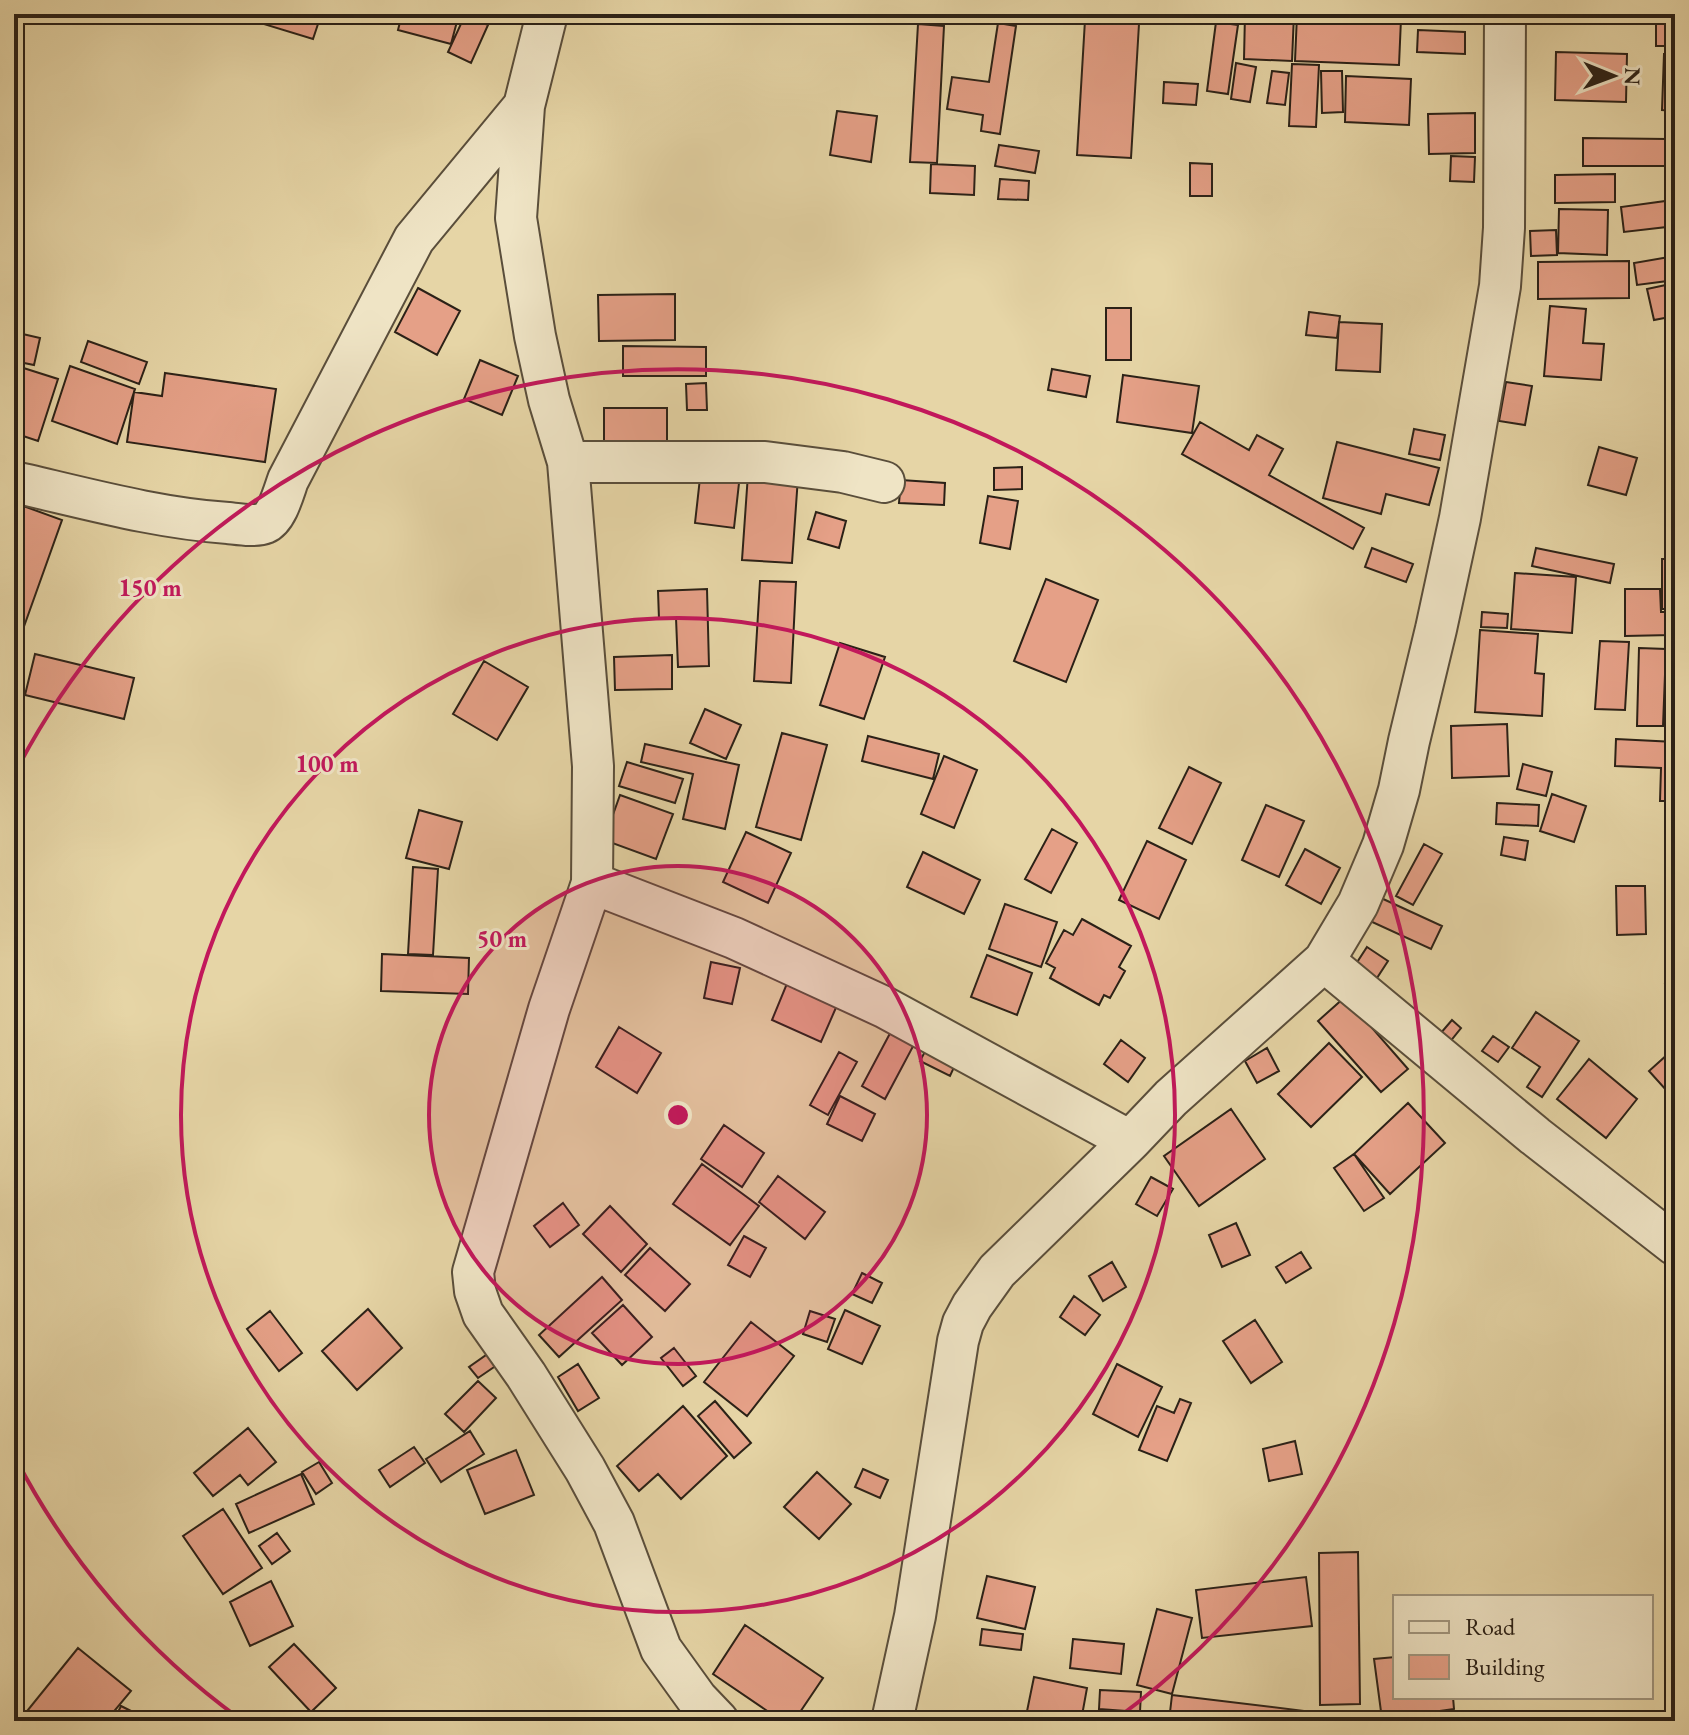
<svg xmlns="http://www.w3.org/2000/svg" width="1689" height="1735" viewBox="0 0 1689 1735" font-family="'EB Garamond',serif">
<style>
.building{fill:#e5a087;stroke:#2b2117;stroke-width:2}
.lines{fill:none;stroke-linecap:round;stroke-linejoin:round}
.street-casing{stroke:#5a4e3b;stroke-width:44}
.street{stroke:#efe4c5;stroke-width:40}
.ring{fill:none;stroke:#c2185b;stroke-width:4}
.centre{fill:#c2185b;stroke:#efe4c5;stroke-width:4}
.ring-label{font-size:24px;text-anchor:middle;font-weight:bold;fill:#c2185b;stroke:#efe4c5;stroke-width:6;stroke-linejoin:round;paint-order:stroke}
</style>
<rect width="100%" height="100%" fill="#e6d5a6"/>
<filter id="stains"><feTurbulence type="fractalNoise" baseFrequency=".0025" numOctaves="4"/><feColorMatrix values="0 0 0 0 .2 0 0 0 0 .09 0 0 0 0 .02 0 0 0 .5 -.17"/></filter>
<radialGradient id="worn" r=".72"><stop offset=".6" stop-color="#630" stop-opacity="0"/><stop offset="1" stop-color="#630" stop-opacity=".3"/></radialGradient>
<path class="building" d="M245 14H286L318 24 313 39 244 18Z
M402 14H459L451 44 398 30Z
M1245 14H1294L1292 61 1244 59Z
M1656 14H1675V46H1656Z
M465 15 488 25 471 63 448 52Z
M1297 15 1401 19 1399 65 1295 61Z
M1085 20 1139 24 1131 158 1077 155Z
M1216 22 1238 25 1228 94 1207 91Z
M998 23 1016 26 1000 134 981 131 983 115 947 109 952 77 989 82Z
M918 24 944 26 937 163 910 162Z
M1418 30 1465 32V54L1417 52Z
M1556 52 1627 54 1626 102 1555 100Z
M1664 54H1675V111L1662 110Z
M1236 63 1256 67 1250 102 1231 99Z
M1292 64 1319 65 1316 127 1289 126Z
M1272 71 1289 73 1285 105 1267 103Z
M1321 71H1342L1343 112 1322 113Z
M1346 76 1411 79 1409 125 1345 122Z
M1164 82 1198 84 1196 105 1163 103Z
M837 111 877 116 871 162 830 155Z
M1475 113V153L1429 154 1428 114Z
M1583 138 1667 139V166H1583Z
M999 145 1039 151 1035 173 995 166Z
M1451 156 1475 157 1474 182 1450 181Z
M1190 163 1212 164V196H1190Z
M931 164 975 166 974 195 930 193Z
M1615 174V202L1555 203V175Z
M1000 179 1029 181 1028 200 998 199Z
M1673 200 1675 226 1624 232 1621 207Z
M1559 209 1608 210 1607 255 1558 253Z
M1556 230 1557 255 1531 256 1530 231Z
M1675 256V280L1637 285 1634 263Z
M1629 261V298L1538 299V262Z
M1675 283V316L1654 320 1647 289Z
M418 288 460 311 437 355 395 332Z
M675 294V340L599 341 598 295Z
M1550 306 1586 309 1583 343 1604 344 1601 380 1544 376Z
M1106 308H1131V360H1106Z
M1309 312 1340 316 1337 338 1306 335Z
M1339 322 1382 324 1380 372 1336 370Z
M14 332 40 338 34 365 14 361Z
M88 341 147 362 139 384 81 362Z
M623 346 706 347V376H623Z
M480 360 518 376 502 415 464 399Z
M14 365 58 379 38 441 14 433Z
M70 366 135 389 117 444 52 421Z
M1052 369 1090 376 1086 397 1048 390Z
M165 373 276 389 265 462 127 442 134 392 162 396Z
M1123 375 1199 386 1192 433 1117 422Z
M1506 382 1532 386 1525 425 1499 421Z
M706 383 707 410H687L686 384Z
M604 408H667V442H604Z
M1200 422 1249 450 1257 435 1283 449 1269 475 1364 528 1353 549 1182 454Z
M1414 429 1445 435 1440 460 1409 454Z
M1337 442 1439 468 1429 505 1386 494 1381 514 1323 498Z
M1599 447 1637 458 1626 495 1588 485Z
M1022 467V489L994 490V468Z
M701 469 740 474 734 528 695 523Z
M748 474 798 477 792 563 742 560Z
M901 480 945 483 944 505 899 503Z
M988 496 1018 501 1010 549 980 543Z
M15 503 62 520 17 646 14 645Z
M816 512 846 521 839 548 808 539Z
M1372 548 1413 564 1406 582 1365 567Z
M1536 548 1614 564 1610 583 1532 566Z
M1662 559H1675V609H1662Z
M1515 573 1576 577 1572 633 1511 629Z
M1046 579 1098 600 1066 682 1014 661Z
M760 581 796 582 791 683 754 681Z
M707 589 709 666 678 667 676 618 659 619 658 591Z
M1625 589H1660L1661 612H1670L1671 635 1625 636Z
M1482 612 1508 614 1507 628 1481 627Z
M1480 630 1538 634 1535 673 1544 674 1542 716 1475 712Z
M1600 641 1629 642 1625 710 1595 709Z
M840 643 885 657 864 719 820 705Z
M1639 648 1666 649 1663 726H1637Z
M35 654 134 678 124 719 25 695Z
M672 655V689L615 690 614 657Z
M1670 657H1675V716H1671Z
M484 661 528 687 497 740 453 714Z
M705 709 741 725 726 759 690 743Z
M1507 724 1509 776 1452 778 1451 726Z
M782 733 827 745 801 840 756 827Z
M868 736 939 754 933 779 862 761Z
M1616 739 1675 742V801H1660L1661 768 1615 766Z
M645 744 739 765 725 829 683 819 693 774 641 762Z
M944 756 977 770 954 828 921 814Z
M627 762 683 779 675 803 619 786Z
M1523 764 1552 772 1546 796 1517 789Z
M1189 767 1221 783 1192 844 1159 828Z
M1552 794 1586 806 1574 842 1540 831Z
M620 795 673 814 656 859 604 840Z
M1497 803 1539 805 1538 826 1496 824Z
M1266 805 1304 821 1279 877 1242 860Z
M419 810 462 822 449 869 406 858Z
M1052 829 1077 843 1051 893 1025 879Z
M746 832 791 853 768 903 723 882Z
M1504 837 1528 841 1525 860 1501 855Z
M1147 841 1186 860 1159 919 1119 900Z
M1424 844 1442 854 1413 905 1396 896Z
M1305 849 1340 868 1321 904 1286 885Z
M923 852 980 880 964 914 907 887Z
M413 867 438 869 433 955 408 954Z
M1616 886H1645L1646 934 1617 935Z
M1381 898 1442 926 1431 949 1370 921Z
M1005 904 1057 922 1041 967 989 949Z
M1082 919 1131 946 1119 967 1125 971 1110 998 1104 995 1099 1005 1050 978 1055 968 1046 963 1064 930 1073 935Z
M1367 947 1388 961 1375 981 1354 967Z
M382 954 469 958 468 994 381 991Z
M987 955 1032 973 1017 1015 971 997Z
M1669 960 1675 961V985L1665 983Z
M711 962 740 968 732 1004 704 998Z
M788 981 838 1003 821 1042 772 1020Z
M1345 997 1408 1069 1381 1092 1318 1021Z
M1536 1012 1579 1041 1542 1097 1527 1087 1540 1067 1512 1048Z
M1452 1020 1461 1028 1449 1043 1440 1034Z
M895 1024 918 1037 885 1099 862 1086Z
M619 1027 661 1053 637 1093 596 1067Z
M1493 1036 1509 1047 1498 1062 1482 1051Z
M932 1038 961 1052 950 1076 920 1061Z
M1121 1040 1145 1058 1128 1082 1104 1064Z
M1329 1043 1362 1077 1311 1127 1278 1094Z
M1267 1048 1279 1071 1257 1083 1245 1061Z
M839 1052 857 1062 828 1115 810 1105Z
M1668 1054 1675 1061V1100L1649 1071Z
M1589 1059 1637 1099 1606 1138 1557 1099Z
M840 1096 875 1114 862 1141 827 1124Z
M1408 1103 1445 1143 1390 1194 1354 1154Z
M1231 1109 1265 1159 1199 1206 1164 1156Z
M724 1125 764 1153 742 1187 701 1159Z
M1354 1154 1384 1198 1364 1211 1334 1168Z
M702 1164 759 1206 730 1245 673 1204Z
M778 1176 825 1212 805 1239 759 1202Z
M1151 1177 1173 1189 1157 1216 1136 1204Z
M563 1203 579 1225 550 1247 534 1226Z
M610 1206 647 1244 621 1272 583 1234Z
M1236 1223 1250 1255 1222 1267 1209 1235Z
M744 1236 766 1248 750 1277 728 1265Z
M650 1248 690 1284 665 1311 625 1275Z
M1301 1252 1311 1268 1286 1283 1276 1267Z
M1112 1262 1126 1287 1103 1301 1089 1276Z
M862 1273 882 1283 872 1303 852 1294Z
M602 1277 622 1300 559 1357 539 1335Z
M1074 1296 1100 1315 1085 1335 1060 1317Z
M623 1305 652 1337 622 1365 592 1333Z
M368 1309 402 1348 357 1390 322 1351Z
M845 1310 880 1326 862 1364 828 1349Z
M270 1311 302 1353 279 1371 247 1329Z
M810 1311 835 1319 827 1342 803 1334Z
M1255 1320 1282 1362 1251 1383 1223 1341Z
M751 1322 794 1356 747 1416 704 1382Z
M674 1348 696 1376 683 1386 661 1358Z
M489 1353 497 1365 478 1378 469 1367Z
M578 1364 599 1398 578 1411 558 1377Z
M1117 1364 1162 1387 1138 1437 1093 1414Z
M478 1381 496 1398 464 1432 445 1414Z
M1180 1399 1191 1403 1167 1461 1139 1450 1157 1406 1174 1413Z
M715 1401 751 1443 734 1458 698 1416Z
M683 1406 727 1456 681 1499 658 1474 639 1491 617 1466Z
M248 1428 276 1462 248 1485 240 1475 213 1496 194 1473Z
M470 1431 484 1454 441 1482 426 1459Z
M1295 1441 1302 1474 1269 1481 1263 1449Z
M414 1447 425 1463 390 1487 379 1470Z
M516 1450 534 1495 485 1514 467 1470Z
M319 1462 332 1483 316 1494 302 1472Z
M863 1469 888 1480 880 1498 855 1487Z
M817 1472 851 1504 819 1539 784 1507Z
M301 1474 314 1504 249 1533 236 1504Z
M223 1509 262 1568 223 1594 183 1536Z
M277 1533 290 1551 272 1564 259 1546Z
M1358 1552 1360 1704 1320 1705 1319 1553Z
M987 1576 1035 1587 1025 1629 977 1618Z
M1306 1577 1312 1626 1202 1638 1196 1590Z
M271 1581 293 1626 250 1646 230 1602Z
M1157 1609 1192 1618 1172 1694 1137 1685Z
M745 1625 823 1678 794 1721H782L713 1674Z
M982 1629 1023 1634 1021 1650 980 1645Z
M1073 1639 1124 1644 1121 1674 1070 1668Z
M294 1644 336 1688 311 1712 269 1667Z
M78 1648 131 1691 106 1721H19Z
M1395 1657V1697H1453L1454 1709 1382 1719 1374 1659Z
M1034 1677 1087 1688 1081 1721H1025Z
M1100 1690 1141 1692 1140 1712 1099 1709Z
M1172 1695 1321 1713 1320 1721H1169Z
M121 1706 151 1721H126L116 1716Z"/>
<g class="lines">
<defs>
<path id="street" d="M547 14 524 106 516 218 535 336 549 400 568 462 593 766 592 883 549 1009 473 1272 475 1291 483 1314 526 1375 585 1469 614 1523 661 1649 697 1699 718 1721
M568 462H765L843 472 884 482
M14 482C85 498 155 518 228 523 238 524 255 527 265 523 277 518 284 491 288 480L414 239 524 106
M592 883 734 938 884 1007 1130 1141
M1324 961 1535 1136 1675 1245
M892 1721 915 1616 958 1341 963 1323 972 1306 997 1271 1130 1141 1171 1098 1324 961 1358 904 1383 845 1399 790 1409 741 1436 629 1460 518 1500 286 1504 228 1505 14"/>
</defs>
<use href="#street" class="street-casing"/>
<use href="#street" class="street"/>
</g>
<circle cx="678" cy="1115" r="249" fill="#c2185b" fill-opacity=".12"/>
<g class="ring">
<circle cx="678" cy="1115" r="249"/>
<circle cx="678" cy="1115" r="497"/>
<path d="M240 1719A746 746 0 0 1 16 1459M16 771A746 746 0 1 1 1116 1719"/>
</g>
<circle cx="678" cy="1115" r="12" class="centre"/>
<g class="ring-label">
<text x="150" y="596">150 m</text>
<text x="327" y="772">100 m</text>
<text x="502" y="947">50 m</text>
</g>
<rect width="1689" height="1735" fill="none" stroke="#e6d5a6" stroke-width="48"/>
<rect x="16" y="16" width="1657" height="1703" fill="none" stroke="#2b2117" stroke-width="4"/>
<rect x="24" y="24" width="1641" height="1687" fill="none" stroke="#2b2117" stroke-width="2"/>
<rect x="1393" y="1595" width="260" height="104" fill="#efe4c5" stroke="#a1967f" stroke-width="2"/>
<rect x="1409" y="1621" width="40" height="12" fill="#efe4c5" stroke="#a1967f" stroke-width="2"/>
<text x="1465" y="1635" font-size="24" fill="#2b2117">Road</text>
<rect x="1409" y="1655" width="40" height="24" fill="#e5a087" stroke="#a1967f" stroke-width="2"/>
<text x="1465" y="1675" font-size="24" fill="#2b2117">Building</text>
<g transform="translate(1613 76) rotate(91)" stroke="#efe4c5" stroke-width="6" paint-order="stroke">
<path d="M0-6L14 30L0 20L-14 30Z" fill="#2b2117"/>
<text y="-12" font-size="22" font-weight="bold" text-anchor="middle" fill="#2b2117">N</text>
</g>
<rect width="100%" height="100%" filter="url(#stains)"/>
<rect width="100%" height="100%" fill="url(#worn)"/>
</svg>
